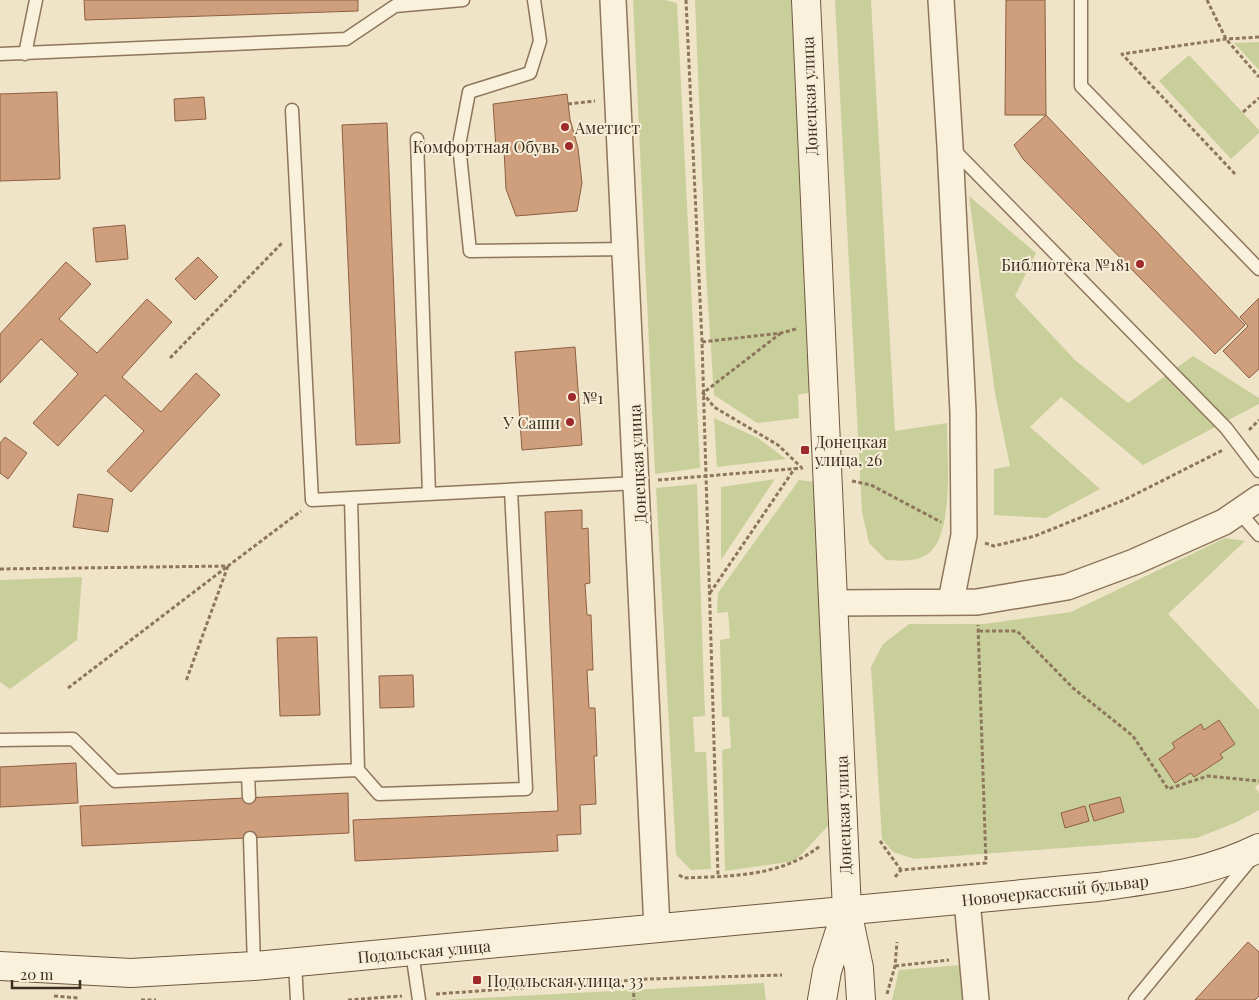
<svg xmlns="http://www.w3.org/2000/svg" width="1259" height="1000" viewBox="0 0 1259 1000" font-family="'Playfair Display',serif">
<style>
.green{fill:#c9cf9b}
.building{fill:#cf9f7d;stroke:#8d5f41}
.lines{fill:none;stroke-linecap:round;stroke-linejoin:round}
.lane-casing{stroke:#8d765c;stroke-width:15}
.street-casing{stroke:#8d765c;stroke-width:28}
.secondary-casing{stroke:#6f573f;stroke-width:30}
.path{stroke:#8d765c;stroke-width:3;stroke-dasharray:4 2.5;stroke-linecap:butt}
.lane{stroke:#faf1dc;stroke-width:12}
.street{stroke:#faf1dc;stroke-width:25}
.secondary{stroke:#faf1dc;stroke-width:28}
.poi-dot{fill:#9e2a2b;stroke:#f7eed8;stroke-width:2}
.labels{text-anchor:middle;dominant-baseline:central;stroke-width:4;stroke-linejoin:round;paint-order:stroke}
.street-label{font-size:16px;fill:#3d2e20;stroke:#f7eed8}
.poi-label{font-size:16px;fill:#3d2e20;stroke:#f7eed8;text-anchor:start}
</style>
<rect width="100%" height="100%" fill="#f0e4c8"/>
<path class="green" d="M633 0H665L677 3 700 468 655 474Z
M695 0H791L812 392 798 395 799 418 757 423 714 395 706 274Z
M835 0H871L895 431 947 423C947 454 955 534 928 554 917 562 899 561 886 560L869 543 862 512Z
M1259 42V70L1234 43Z
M1189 55 1259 130V133L1231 159 1159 81Z
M969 196 1036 253 1015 296 1075 360 1128 403 1193 356 1259 398V404L1143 465 1061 397 1030 427 1100 489 1046 518 994 515V469L1010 466 995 393Z
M714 418 758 438 786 459 717 467Z
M775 479 721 560V487Z
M799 480 814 482 828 826 795 861 725 871 722 750 731 748 729 717H722L720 640 730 638 728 612 717 613 718 593Z
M697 484 705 716 693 717 695 752H706L711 869 691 870 676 855 656 488Z
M1225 538 1245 541 1168 614 1259 710V784L1255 787 1259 793V810L1237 822 1197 838 914 859 893 852 882 839 871 667 883 644 909 624H984L1071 612Z
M82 577 77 640 10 689 0 682V580Z
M961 965 963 1000H892L899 970Z
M764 983 766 1000H444Z"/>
<path class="building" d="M84 0H358V11L85 20Z
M1006 0H1045L1046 115H1005Z
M57 92 60 179 0 181V94Z
M567 94 570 119 578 148 582 183 577 211 516 216 506 189 504 149H496L493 104Z
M204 97 206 119 175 121 174 99Z
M1046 115 1245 325 1215 354 1023 159 1014 145Z
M387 123 400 443 356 445 342 125Z
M125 225 128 259 96 262 93 228Z
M198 257 218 277 195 300 175 279Z
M66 262 91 284 59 319 97 353 147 299 172 322 122 377 161 412 196 373 220 395 131 492 107 471 144 431 105 395 58 446 33 423 78 374 41 339 0 383V334Z
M1259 298V369L1249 378 1223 351 1248 326 1240 317Z
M575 347 582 445 522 450 515 352Z
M5 437 27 453 8 479 0 473V443Z
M78 494 113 499 108 532 73 527Z
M582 510V529L588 528 590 583 585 584 587 615H591L593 670H587L589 708H595L597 756H594L596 804 580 805 581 834 557 835 558 851 355 861 353 820 558 811 545 512Z
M317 637 320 715 280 716 277 638Z
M413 675 414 707 380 708 379 676Z
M1219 720 1235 744 1220 754 1223 758 1194 777 1191 773 1175 783 1159 759 1175 748 1172 743 1201 724 1204 730Z
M76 763 78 803 0 807V767Z
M348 793 349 833 82 846 80 806Z
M1120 797 1124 812 1094 821 1089 805Z
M1085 806 1089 821 1065 828 1061 813Z
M1248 942 1259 952V996L1255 1000H1195Z"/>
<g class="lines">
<defs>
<path id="lane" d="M534 0 540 41 530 73 469 92 459 145 470 251 627 249
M1081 0V86L1259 269
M0 54 346 39 395 6 463 0
M25 54 36 0
M292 110 312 500 637 483
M417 139 429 494
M953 149 1226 428 1259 471
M351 498 358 770 379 794 526 789 511 490
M1240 513 1259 535
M0 740 73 739 115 781 358 770
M248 776 249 797
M250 838 254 966
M412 952 419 1000
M295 963 297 1000
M1135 1000 1251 859"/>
<path id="street" d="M613 0 657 929
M941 0 950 146 963 412 964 535 951 601
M834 603 977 602 1067 587 1134 562 1224 522 1259 498
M967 900 976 1000"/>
<path id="secondary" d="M806 0 847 911 859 968 861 1000
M0 966 131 973 254 966 1098 887C1157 878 1204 875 1259 848
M822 1000 827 971 846 912"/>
</defs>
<use href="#lane" class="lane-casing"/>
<use href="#street" class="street-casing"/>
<use href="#secondary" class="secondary-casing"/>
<path class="path" d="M686 0 702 342 718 876
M1207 0 1226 39 1259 77
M568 104 595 101
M1243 112 1259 98
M1235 174 1122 54 1226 39 1259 37
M781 333 703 393 714 407 778 445 801 467
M702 342 781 333 796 329
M170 358 282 243
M1249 430 1259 420
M658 480 803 468
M852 481 871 485 941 522
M985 543 994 546 1035 536 1124 500 1223 450
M0 569 228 566 301 511
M710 593 795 468
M979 631H1017L1073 688 1133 736 1168 789 1208 776 1259 781
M68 688 228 566 186 681
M880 841 901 870
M679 875 684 878C730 876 781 877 820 846
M895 877 901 870 986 863 978 625
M895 966 949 960
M633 980 634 1000
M436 994 648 979 782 975
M887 994 895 966 897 942
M54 996 78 998
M141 1000H156
M348 1000 402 996"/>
<use href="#lane" class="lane"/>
<use href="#street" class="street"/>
<use href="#secondary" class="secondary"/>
</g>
<g class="poi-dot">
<circle cx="565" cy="127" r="5"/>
<circle cx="569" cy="146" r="5"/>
<circle cx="1140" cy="264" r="5"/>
<circle cx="572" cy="397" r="5"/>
<circle cx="570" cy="422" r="5"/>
<rect x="800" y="445" width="10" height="10" rx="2.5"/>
<rect x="472" y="975" width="10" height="10" rx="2.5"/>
</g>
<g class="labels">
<g class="street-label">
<text transform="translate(809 96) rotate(-92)">Донецкая улица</text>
<text transform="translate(637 464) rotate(-93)">Донецкая улица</text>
<text transform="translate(843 815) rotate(-92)">Донецкая улица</text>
<text transform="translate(1055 890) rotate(-6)">Новочеркасский бульвар</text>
<text transform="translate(424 951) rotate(-5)">Подольская улица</text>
</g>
<g class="poi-label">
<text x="575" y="127">Аметист</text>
<text x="559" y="146" text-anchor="end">Комфортная Обувь</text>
<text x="1130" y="264" text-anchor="end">Библиотека №181</text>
<text x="582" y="397">№1</text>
<text x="560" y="422" text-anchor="end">У Саши</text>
<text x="815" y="441">Донецкая<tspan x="815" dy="18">улица, 26</tspan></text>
<text x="487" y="980">Подольская улица, 33</text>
</g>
</g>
<path d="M12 980v8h68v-8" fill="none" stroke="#3d2e20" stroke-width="2.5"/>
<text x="20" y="980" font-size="15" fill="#3d2e20" stroke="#f7eed8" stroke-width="4" paint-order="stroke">20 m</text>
</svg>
